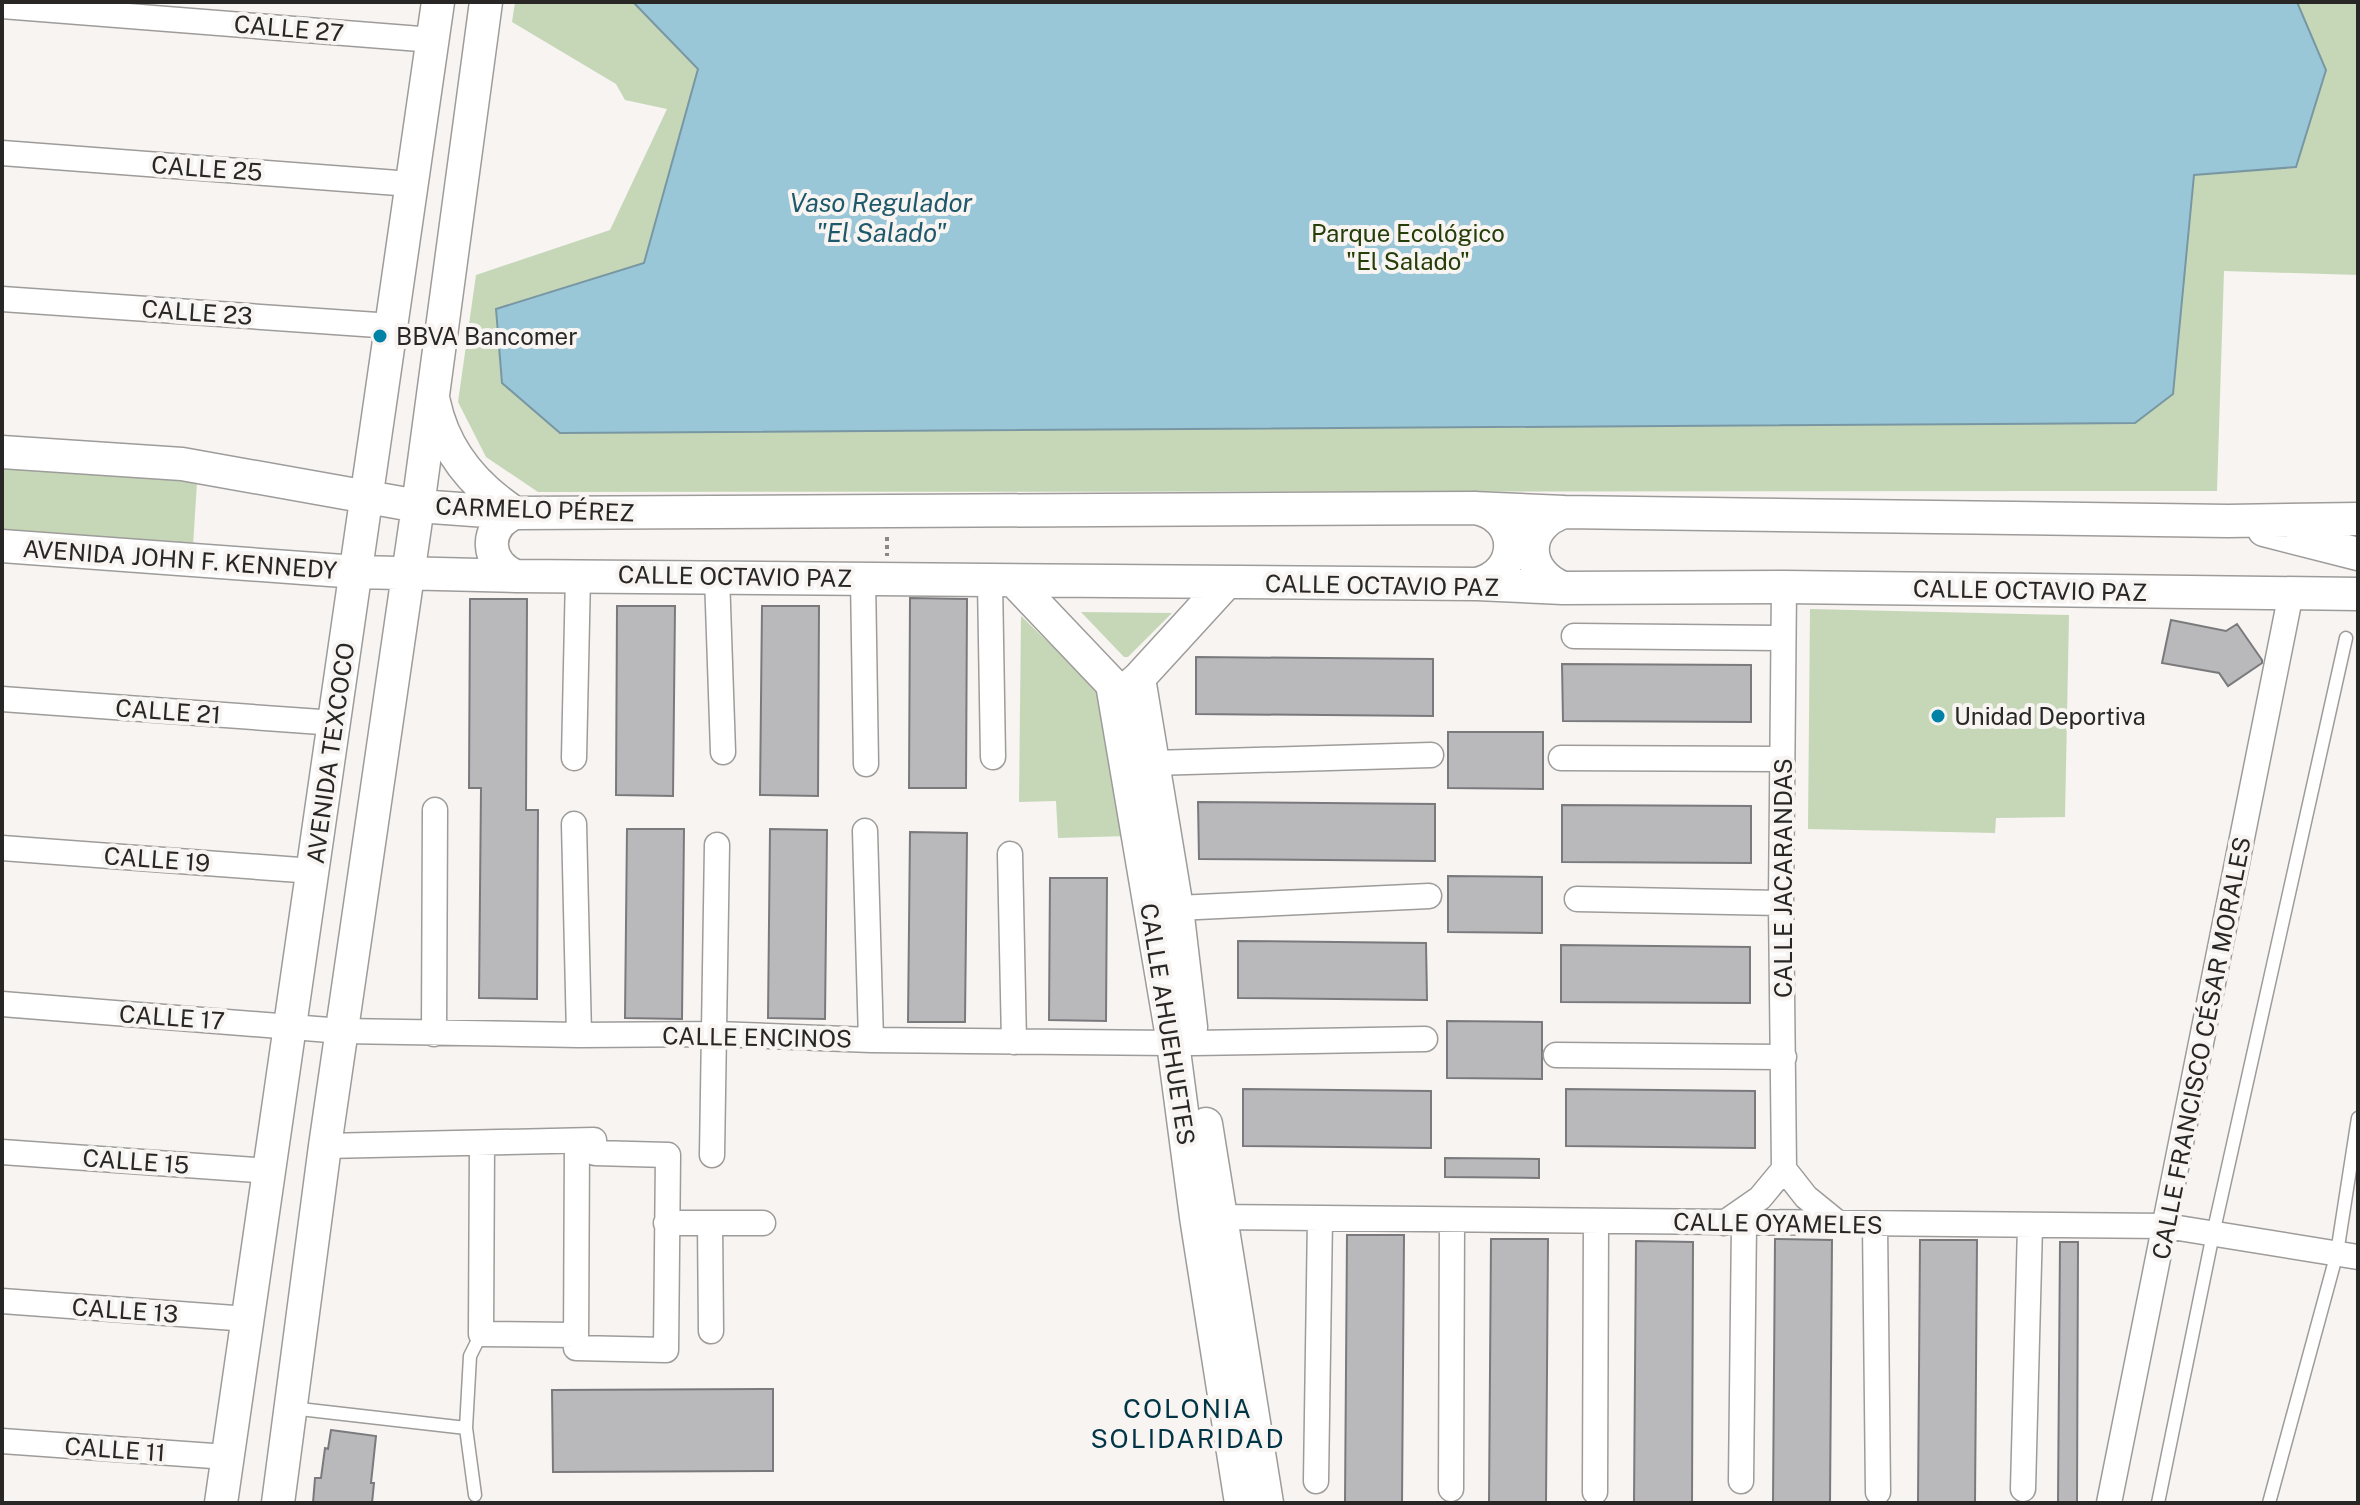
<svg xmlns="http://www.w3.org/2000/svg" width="2360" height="1505" viewBox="0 0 2360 1505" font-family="'Public Sans',sans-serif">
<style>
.green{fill:#c6d7b8}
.water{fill:#9ac7d8;stroke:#7897a3;stroke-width:2}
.building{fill:#b9b9bc;stroke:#7a7a7d;stroke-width:2}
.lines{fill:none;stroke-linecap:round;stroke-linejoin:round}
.lane-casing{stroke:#9e9c9a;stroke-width:15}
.street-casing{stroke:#9e9c9a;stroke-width:27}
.secondary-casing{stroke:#9e9c9a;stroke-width:35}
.path{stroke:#8a8886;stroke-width:4;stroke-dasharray:4 4;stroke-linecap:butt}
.lane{stroke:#fff;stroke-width:12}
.street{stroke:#fff;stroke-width:24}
.secondary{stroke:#fff;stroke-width:32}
.poi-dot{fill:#0082a6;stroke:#f7f4f2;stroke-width:3}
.labels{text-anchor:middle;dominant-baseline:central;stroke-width:8;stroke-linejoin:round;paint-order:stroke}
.street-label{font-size:24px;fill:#282726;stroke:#f7f4f2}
.park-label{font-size:24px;fill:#253d06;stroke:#f7f4f2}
.poi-label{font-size:24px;fill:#282726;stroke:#f7f4f2;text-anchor:start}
.water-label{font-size:26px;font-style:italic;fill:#1e596b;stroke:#f7f4f2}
.neighbourhood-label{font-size:26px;letter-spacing:2px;fill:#003546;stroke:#f7f4f2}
</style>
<rect width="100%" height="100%" fill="#f7f4f2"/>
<path class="green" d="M515 2H2358V275L2224 271 2217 491 538 492 486 457 458 402 476 275 610 230 667 109 625 100 616 84 512 22Z
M2 465 177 476 197 482 193 546 2 531Z
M1810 609 2069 615 2065 817 1996 818 1995 833 1808 829Z
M1081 612 1172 613 1128 657H1124Z
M1021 616 1107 699 1129 836 1058 838 1056 801 1019 802Z"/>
<path class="water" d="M633 2H2297L2326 70 2296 167 2194 175 2173 394 2135 423 560 433 502 383 496 309 644 263 698 69Z"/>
<path class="building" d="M910 598 967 599 966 788H909Z
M470 599H527L526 810H538L537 999 479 998 481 788H469Z
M617 606H675L673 796 616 795Z
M762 606H819L818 796 760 795Z
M2171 620 2226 631 2237 624 2262 660V663L2228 686 2219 673 2162 663Z
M1196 657 1433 659V716L1196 714Z
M1562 664 1751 665V722L1563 721Z
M1448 732H1543V789L1448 788Z
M1198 802 1435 804V861L1199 859Z
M1562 805 1751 806V863L1562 862Z
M627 829H684L682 1019 625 1018Z
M770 829 827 830 825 1019 768 1018Z
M910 832 967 833 965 1022H908Z
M1448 876 1542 877V933L1448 932Z
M1050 878H1107L1106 1021 1049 1020Z
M1238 941 1426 943 1427 1000 1238 998Z
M1561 945 1750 947V1003L1561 1002Z
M1447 1021 1542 1022V1079L1447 1078Z
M1243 1089 1431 1091V1148L1243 1146Z
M1566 1089 1755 1091V1148L1566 1146Z
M1445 1158 1539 1159V1178L1445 1177Z
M1347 1235H1404L1402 1503H1345Z
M1491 1239H1548L1546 1503H1489Z
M1775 1239 1832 1240 1830 1503H1773Z
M1920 1240H1977L1975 1503H1918Z
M1636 1241 1693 1242 1692 1503H1634Z
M2060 1242H2078L2077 1503H2058Z
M773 1389V1471L553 1472 552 1390Z
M331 1430 376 1436 371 1483H374L372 1503H313L315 1478H321L325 1448 328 1449Z"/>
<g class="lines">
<defs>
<path id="lane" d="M291 1408 466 1428 470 1356 481 1334
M466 1428 475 1495
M2158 1503 2213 1234 2346 638
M2269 1503 2337 1253 2358 1118"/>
<path id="street" d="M2 6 433 40
M2 153 411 184
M2 299 392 326
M717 576 723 752
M863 578 866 764
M990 582 993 757
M1784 587 1781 903 1784 1169 1806 1197 1838 1223
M1574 636 1783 638
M2 699 335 723
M574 758 578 575
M1561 758 1782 759
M1153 763 1431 755
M574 824 579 1035
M865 831 871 1040
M2 848 313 871
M1010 854 1014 1042
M1577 899 1781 903
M1177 908 1429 896
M2 1004 342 1031 579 1035 716 1034 871 1040 1173 1043
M434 1034 435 810
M1193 1043 1425 1039
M1556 1055 1784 1057
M482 1143 481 1334 576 1335
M325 1146 594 1140 595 1153 668 1155 666 1350 576 1348 577 1141
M2 1152 270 1171
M712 1155 717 845
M1206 1217 2166 1226 2358 1257
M666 1223H763
M710 1223 711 1331
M1724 1223 1760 1198 1784 1169
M1875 1224 1878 1492
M2 1301 248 1319
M2 1441 227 1457
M1316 1481 1320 1218
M1741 1481 1744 1223
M1451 1489 1452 1220
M2023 1489 2030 1226
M1595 1492 1596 1221
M2109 1503 2291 593"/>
<path id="secondary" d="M434 402C444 450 474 486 515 513
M2 452 182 464 418 506 515 513 1473 508 1564 512 2228 521 2358 519
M1475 508C1521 516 1522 573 1477 584
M515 513C483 526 485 564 516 576
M2264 530 2358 554
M2 546 357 572 516 576 1477 584 1563 588 1784 587 2358 594
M1015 582 1112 684 1173 1043 1196 1217 1241 1503
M1563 588C1523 572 1522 526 1564 512
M1139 678 1177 908 1191 1027
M1122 688 1130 686 1139 678 1226 583
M1206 1124 1267 1503
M221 1503 438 2
M278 1503 325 1146 418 506 486 2"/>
</defs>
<use href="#lane" class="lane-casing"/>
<use href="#street" class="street-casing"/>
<use href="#secondary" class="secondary-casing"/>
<path class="path" d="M887 537V556"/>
<use href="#lane" class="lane"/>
<use href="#street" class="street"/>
<use href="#secondary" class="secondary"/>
</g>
<g class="poi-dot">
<circle cx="380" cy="336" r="8"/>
<circle cx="1938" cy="716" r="8"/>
</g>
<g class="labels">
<g class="street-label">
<text transform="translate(289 28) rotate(5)">CALLE 27</text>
<text transform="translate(207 168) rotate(4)">CALLE 25</text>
<text transform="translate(197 312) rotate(4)">CALLE 23</text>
<text transform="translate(535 509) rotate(2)">CARMELO PÉREZ</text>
<text transform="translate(180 559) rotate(4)">AVENIDA JOHN F. KENNEDY</text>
<text transform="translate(735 576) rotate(1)">CALLE OCTAVIO PAZ</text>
<text transform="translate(1382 585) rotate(1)">CALLE OCTAVIO PAZ</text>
<text transform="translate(2030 590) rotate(1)">CALLE OCTAVIO PAZ</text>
<text transform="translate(168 711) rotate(4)">CALLE 21</text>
<text transform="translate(330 753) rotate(-82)">AVENIDA TEXCOCO</text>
<text transform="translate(157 859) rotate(4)">CALLE 19</text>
<text transform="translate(1783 878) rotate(-90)">CALLE JACARANDAS</text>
<text transform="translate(172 1017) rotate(4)">CALLE 17</text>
<text transform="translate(1168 1024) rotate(81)">CALLE AHUEHUETES</text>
<text transform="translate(757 1037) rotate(1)">CALLE ENCINOS</text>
<text transform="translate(2201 1048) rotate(-79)">CALLE FRANCISCO CÉSAR MORALES</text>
<text transform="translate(136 1161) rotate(4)">CALLE 15</text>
<text transform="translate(1778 1223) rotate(1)">CALLE OYAMELES</text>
<text transform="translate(125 1310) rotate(4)">CALLE 13</text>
<text transform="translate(115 1449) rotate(4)">CALLE 11</text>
</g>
<g class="park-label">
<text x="1408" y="233">Parque Ecológico<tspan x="1408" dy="28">"El Salado"</tspan></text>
</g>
<g class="poi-label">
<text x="396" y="336">BBVA Bancomer</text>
<text x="1954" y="716">Unidad Deportiva</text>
</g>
<g class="water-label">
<text x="881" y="202">Vaso Regulador<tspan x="881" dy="30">"El Salado"</tspan></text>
</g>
<g class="neighbourhood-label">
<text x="1188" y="1408">COLONIA<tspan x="1188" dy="30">SOLIDARIDAD</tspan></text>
</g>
</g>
<rect width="2360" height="1505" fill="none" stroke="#282726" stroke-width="8"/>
</svg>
